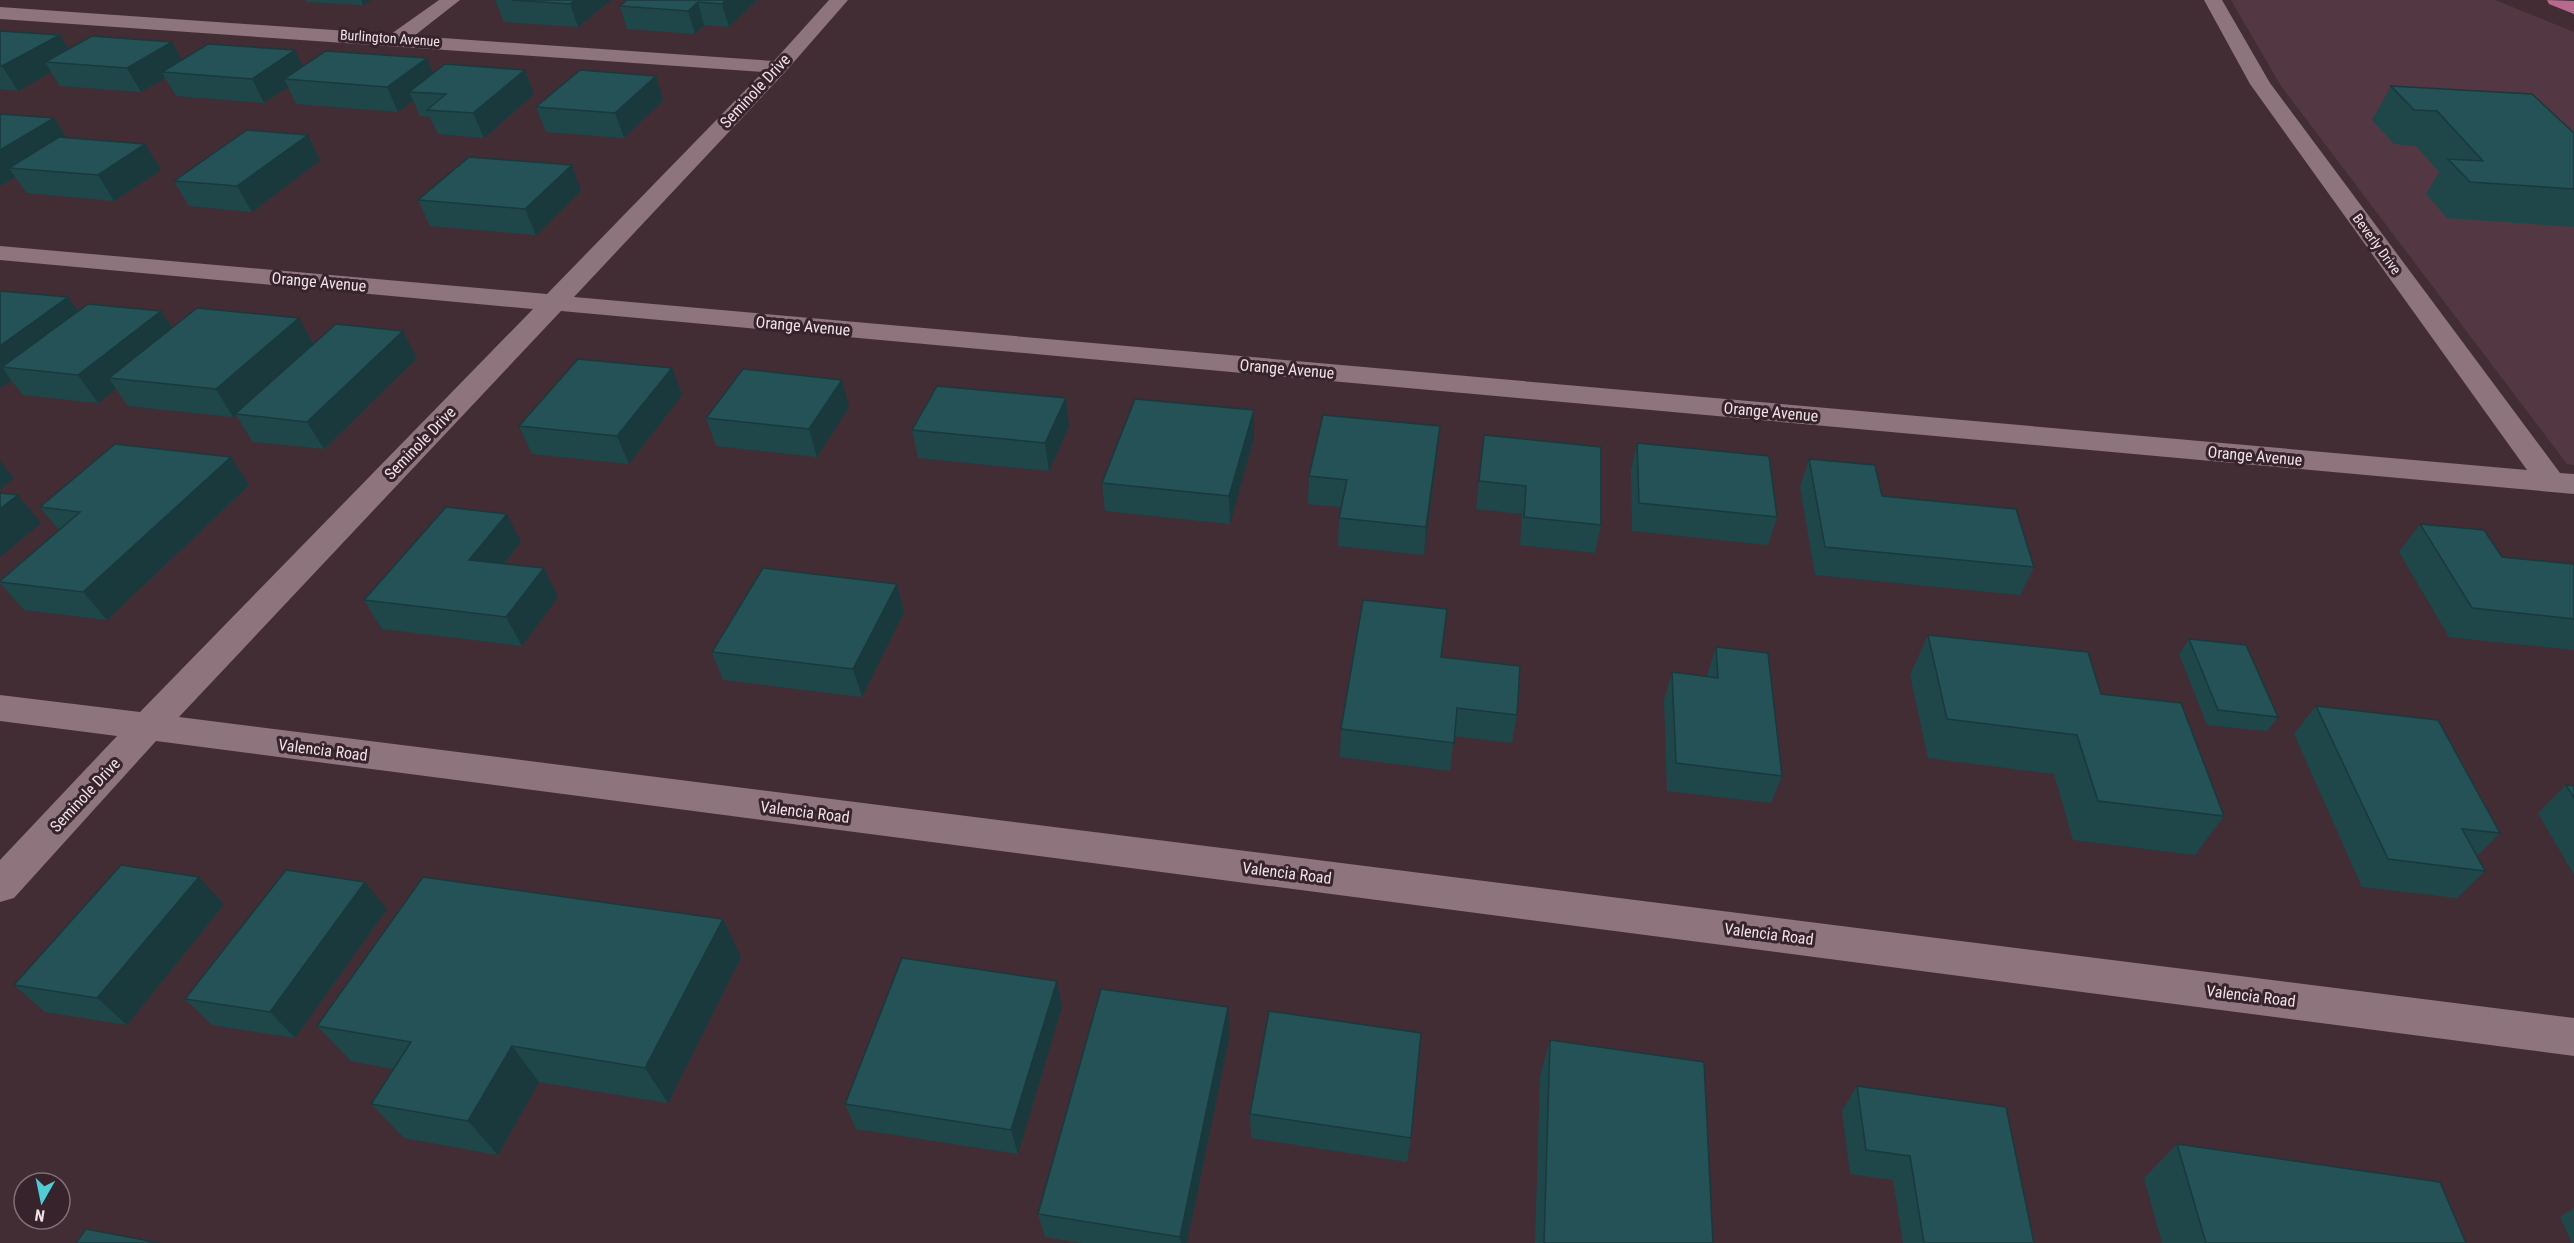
<svg xmlns="http://www.w3.org/2000/svg" width="2574" height="1243" viewBox="0 0 2574 1243" font-family="'Roboto Condensed',sans-serif">
<style>
.built{fill:#533843}
.lines{fill:none;stroke-linecap:round;stroke-linejoin:round}
.street{fill:#8d747d;fill-rule:evenodd}
.primary{fill:#b8698d;fill-rule:evenodd}
.wall{fill:#1f474a}
.shaded-wall{fill:#19393c}
.building{fill:#245256;stroke:#19393c;stroke-width:1.5}
.labels{text-anchor:middle;dominant-baseline:central;stroke-width:6;stroke-linejoin:round;paint-order:stroke}
.far-street-label{font-size:14px;fill:#efe1e7;stroke:#37232b}
.street-label{font-size:16px;fill:#efe1e7;stroke:#37232b}
</style>
<rect width="100%" height="100%" fill="#422d35"/>
<path class="built" d="M2231 0H2495L2574 32V465L2567 464 2281 86Z"/>
<g class="lines">
<path class="street" d="M439 0H460L414 36 774 61 829 0H848L786 71 574 297 2527 470 2250 84 2204 0H2222L2270 83 2560 473 2574 474V494L561 311 179 717 2574 1018V1056L156 741 14 898 0 902V860L117 736 0 721V695L140 712 533 309 0 260V246L547 294 763 72 0 19V7L391 34Z"/>
<path class="primary" d="M2547 0 2574 1V14L2549 4Z"/>
</g>
<path class="wall" d="M306 0H372L363 5 307 2Z
M495 0H611L578 27 504 22Z
M627 0H757L729 27 704 25 695 34 627 29 620 6Z
M0 31 60 35 68 49 172 42 182 60 433 73 525 70 534 94 484 138 438 134 430 117 420 116 413 100 398 112 296 104 288 87 264 103 176 96 165 78 141 92 60 86 51 72 18 91 0 89Z
M656 76 663 100 624 138 546 132 536 107Z
M2391 86 2574 133V227L2447 218 2426 194 2439 172 2416 146 2394 144 2372 120Z
M0 114 54 118 67 138 145 144 161 170 114 201 27 193 15 177 0 186Z
M320 160 252 212 189 206 174 181Z
M572 165 581 191 536 235 430 226 418 200Z
M0 291 68 297 78 311H161L172 328 314 344 417 358 324 449 253 442 236 415 233 417 128 406 116 389 98 403 23 395 11 380 0 388Z
M682 395 629 464 532 454 519 426Z
M1066 398 1069 426 1049 471 918 458 912 430Z
M849 407 817 457 716 446 706 418Z
M1254 410V438L1230 524 1105 511 1102 483Z
M1484 435 1601 525 1595 553 1520 545 1522 514 1476 509Z
M1637 443 1777 517 1768 545 1632 531 1631 471Z
M1437 454 1424 555 1338 546 1339 518 1341 507 1308 504 1309 476Z
M231 457 249 485 107 620 24 610 0 583V581L59 530 40 507Z
M1809 459 1882 496 2034 567 2020 595 1815 575 1800 487Z
M2420 524 2502 557 2574 564V650L2449 637 2399 552Z
M521 542 504 564 558 597 522 646 382 629 364 600Z
M904 612 862 697 723 680 712 652Z
M1928 635 2101 694 2224 816 2195 855 2073 840 2054 774 1928 758 1910 675Z
M2189 639 2278 717 2267 731 2207 725 2179 654Z
M1716 647 1782 776 1771 803 1667 791 1664 700 1672 672 1707 676Z
M1441 657 1517 715 1512 743 1454 736 1450 771 1340 757 1341 729Z
M2316 706 2500 833 2477 856 2485 871 2457 898 2362 887 2294 734Z
M2566 785 2574 786V875L2538 813Z
M224 904 127 1025 45 1012 14 985Z
M387 909 295 1038 212 1025 185 999Z
M723 919 741 957 668 1103 539 1082 498 1155 404 1138 371 1104 393 1069 351 1061 317 1026Z
M1057 981 1062 1007 1018 1154 856 1129 845 1104Z
M1230 1034 1187 1243H1082L1045 1237 1038 1214Z
M1550 1040 1713 1243H1535L1540 1076Z
M1857 1086 2034 1243H1903L1893 1180 1850 1174 1842 1111Z
M1250 1114 1411 1138 1407 1162 1251 1138Z
M2177 1144 2466 1243H2162L2144 1178Z
M2574 1208V1243H2572L2560 1217Z"/>
<path class="shaded-wall" d="M361 0H372L363 5Z
M575 0H611L578 27 570 4Z
M726 0H757L729 27 722 4Z
M698 2 704 25 695 34 688 11Z
M60 35 74 59 45 62 51 72 18 91 2 66Z
M172 42 185 66 162 72 165 78 141 92 127 68Z
M295 50 307 74 284 79 288 87 264 103 252 79Z
M427 58 437 82 409 92 413 100 398 112 387 87Z
M525 70 534 94 484 138 473 113Z
M656 76 663 100 624 138 615 113Z
M54 118 70 143 9 168 15 177 0 186V150Z
M308 135 320 160 252 212 237 186Z
M145 144 161 170 114 201 98 175Z
M572 165 581 191 536 235 525 209Z
M68 297 87 324 2 367 11 380 0 388V346Z
M161 311 179 338 109 378 116 389 98 403 78 375Z
M299 318 314 345 233 417 216 389Z
M403 331 417 358 324 449 307 422Z
M672 368 682 395 629 464 617 436Z
M842 380 849 407 817 457 809 429Z
M1066 398 1069 426 1049 471 1045 443Z
M1254 410V438L1230 524 1229 496Z
M1440 426 1437 454 1424 555 1426 527Z
M231 457 249 485 107 620 83 592Z
M0 461 14 478 0 489Z
M18 495 41 523 0 557V509Z
M507 514 521 542 484 588 469 560Z
M544 568 558 597 522 646 506 617Z
M897 584 904 612 862 697 853 669Z
M199 877 224 904 127 1025 97 998Z
M365 882 387 909 295 1038 270 1012Z
M723 919 741 957 668 1103 645 1068Z
M1057 981 1062 1007 1018 1154 1011 1130Z
M1228 1007 1230 1034 1187 1243H1181L1180 1237Z
M512 1046 539 1082 498 1155 468 1121Z"/>
<path class="building" d="M511 0H575L570 4Z
M627 0H726L722 4 698 2 688 11 620 6Z
M0 31 60 35 2 66H0Z
M92 36 172 42 127 68 45 62Z
M208 44 295 50 252 79 162 72Z
M326 51 427 58 387 87 284 79Z
M445 64 525 70 473 113 427 110 446 94 409 92Z
M580 70 656 76 615 113 536 107Z
M2391 86 2532 94 2574 133V189L2470 182 2448 159 2483 161 2437 111 2414 110Z
M0 114 54 118 0 150Z
M247 130 308 135 237 186 174 181Z
M59 137 145 144 98 175 9 168Z
M469 157 572 165 525 209 418 200Z
M0 291 68 297 0 346Z
M88 304 161 311 78 375 2 367Z
M197 308 299 318 216 389 109 378Z
M336 324 403 331 307 422 235 414Z
M578 359 672 368 617 436 519 426Z
M743 369 842 380 809 429 706 418Z
M937 386 1066 398 1045 443 912 430Z
M1135 399 1254 410 1229 496 1102 483Z
M1323 415 1440 426 1426 527 1339 518 1347 480 1309 476Z
M1484 435 1601 447V525L1524 517 1526 486 1479 481Z
M1637 443 1769 456 1777 517 1639 503Z
M115 444 231 457 83 592 0 582V581L80 512 40 507Z
M1809 459 1875 465 1882 496 2016 509 2034 567 1825 547Z
M0 493 18 495 0 509Z
M446 507 507 514 469 560 544 568 506 617 364 600Z
M2420 524 2484 530 2502 557 2574 564V619L2472 608Z
M763 568 897 584 853 669 712 652Z
M1363 600 1447 609 1441 657 1520 666 1517 715 1457 708 1454 743 1341 729Z
M1928 635 2088 652 2101 694 2181 703 2224 816 2098 801 2077 735 1947 719Z
M2189 639 2246 645 2278 717 2218 710Z
M1716 647 1768 653 1782 776 1676 763 1672 672 1718 678Z
M2316 706 2438 720 2500 833 2462 829 2485 871 2388 859Z
M2566 785 2574 786V798Z
M121 865 199 877 97 998 14 985Z
M286 870 365 882 270 1012 185 999Z
M423 877 723 919 645 1068 512 1046 468 1121 371 1104 411 1042 317 1026Z
M902 958 1057 981 1011 1130 845 1104Z
M1101 989 1228 1007 1180 1237 1038 1214Z
M1269 1011 1421 1033 1411 1138 1250 1114Z
M1550 1040 1704 1062 1713 1243H1544Z
M1857 1086 2006 1107 2034 1243H1924L1910 1156 1866 1150Z
M2177 1144 2440 1182 2466 1243H2206Z
M86 1229 160 1243H76Z"/>
<g class="labels">
<g class="far-street-label">
<text transform="translate(390 38) rotate(4)">Burlington Avenue</text>
<text transform="translate(2377 244) rotate(54)">Beverly Drive</text>
</g>
<g class="street-label">
<text transform="translate(755 91) rotate(-47)">Seminole Drive</text>
<text transform="translate(319 282) rotate(5)">Orange Avenue</text>
<text transform="translate(803 326) rotate(5)">Orange Avenue</text>
<text transform="translate(1287 369) rotate(5)">Orange Avenue</text>
<text transform="translate(1771 412) rotate(5)">Orange Avenue</text>
<text transform="translate(420 443) rotate(-46)">Seminole Drive</text>
<text transform="translate(2255 456) rotate(5)">Orange Avenue</text>
<text transform="translate(323 750) rotate(7)">Valencia Road</text>
<text transform="translate(85 795) rotate(-47)">Seminole Drive</text>
<text transform="translate(805 812) rotate(7)">Valencia Road</text>
<text transform="translate(1287 873) rotate(7)">Valencia Road</text>
<text transform="translate(1769 934) rotate(7)">Valencia Road</text>
<text transform="translate(2251 996) rotate(7)">Valencia Road</text>
</g>
</g>
<g transform="translate(42 1201) rotate(189)"><circle r="28" fill="#37232b" stroke="#816f76" stroke-width="1.5"/>
<path d="M0-4.5L10 22L0 15L-10 22Z" fill="#51ccd5"/>
<text y="-9" font-size="16" font-weight="bold" text-anchor="middle" fill="#efe1e7">N</text>
</g>
</svg>
